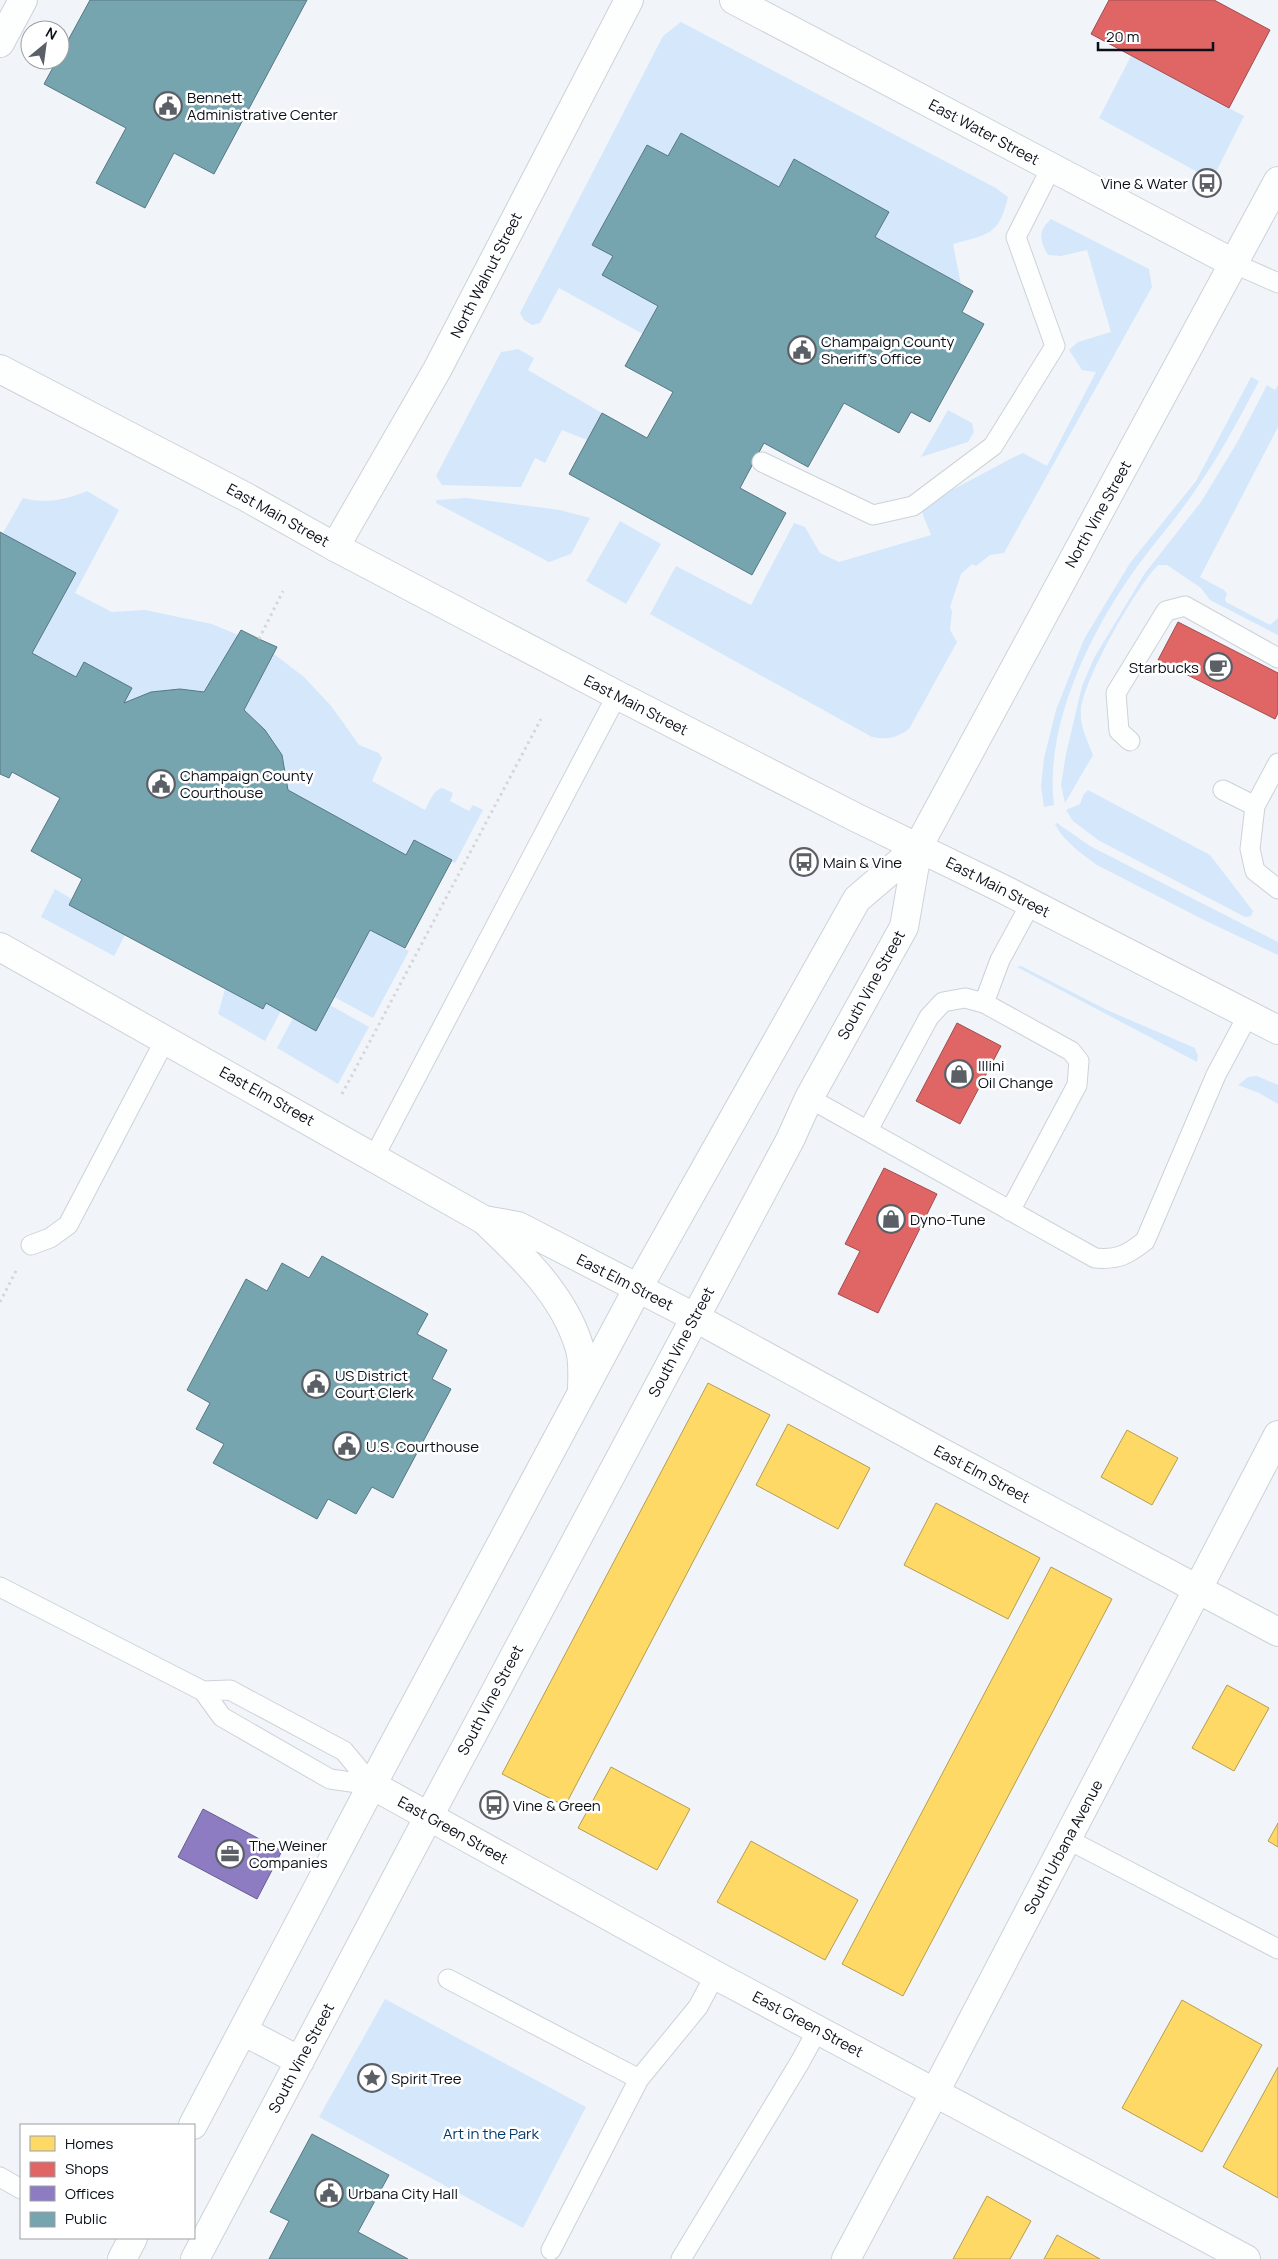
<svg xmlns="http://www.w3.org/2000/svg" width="1278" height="2259" viewBox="0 0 1278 2259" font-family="Manrope,sans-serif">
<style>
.green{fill:#d4e7fb}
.homes{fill:#ffd966;stroke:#b69d4f}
.shops{fill:#e06666;stroke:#a04c4f}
.offices{fill:#8e7cc3;stroke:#665c90}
.public{fill:#76a5af;stroke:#567882}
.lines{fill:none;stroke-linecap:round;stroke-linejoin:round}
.lane-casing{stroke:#ccd2d8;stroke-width:21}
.street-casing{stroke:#ccd2d8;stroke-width:30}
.secondary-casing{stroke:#ccd2d8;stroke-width:30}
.path{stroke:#d5d6d9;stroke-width:3;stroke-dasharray:2.5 4;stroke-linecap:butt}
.lane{stroke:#fdfefe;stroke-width:19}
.street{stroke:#fdfefe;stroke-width:28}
.secondary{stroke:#fdfefe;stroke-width:28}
.labels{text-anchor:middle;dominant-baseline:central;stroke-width:5;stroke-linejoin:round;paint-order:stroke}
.poi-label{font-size:15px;fill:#0a1018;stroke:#fff;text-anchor:start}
.street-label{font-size:15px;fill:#0a1018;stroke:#fff}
.park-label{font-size:15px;fill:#043a69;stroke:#fff}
</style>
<rect width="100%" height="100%" fill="#f1f5fa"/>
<path class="green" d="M681 22 996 188 1008 197C999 236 988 234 953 244L961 284 875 237 888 212 794 160 779 187 681 133 668 156 647 145 592 245 613 256 603 275 658 306 643 334 559 288 540 323 532 325 524 320 520 313 663 36Z
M1131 56 1244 116 1214 176 1204 171 1201 174 1099 118Z
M1051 219 1149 269 1152 287 1004 553 990 555 976 566 972 564 961 574 950 607 952 611 950 630 957 642 909 729C896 738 888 740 872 737L650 614 676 566 751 605 794 523 805 527 820 553 839 562 931 535 923 515 922 506 1012 458 1023 453 1047 466 1096 372 1082 370 1069 350 1078 342 1111 332 1087 250 1061 256 1048 255C1040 240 1037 232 1051 219Z
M518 349 534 358 528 370 602 413 587 440 562 430 545 463 535 458 521 487 442 485 436 476 501 352Z
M1251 377 1259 381C1239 419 1219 457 1194 492 1177 517 1157 540 1139 564 1092 628 1044 724 1054 805L1044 807 1041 786 1044 758 1056 710 1084 639 1130 563 1196 481Z
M1267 385 1275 390 1278 385V427L1200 577 1224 590 1227 594 1225 599 1226 602 1270 625 1278 618V635L1210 600 1201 588 1167 565H1158C1135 589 1084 678 1081 710 1079 724 1088 742 1093 755L1065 803 1061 785 1066 754 1082 686 1094 658 1145 573 1201 502 1238 441Z
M948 410 972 423 974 432 968 442 921 457Z
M87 491 119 510 75 593 112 612 145 610 212 624 238 635 204 692C170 688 155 690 124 703L132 688 84 662 76 677 32 653 75 573 3 533 23 498C46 504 65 500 87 491Z
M466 498 560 510 590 518 571 554 549 562 436 503V500Z
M620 521 661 544 626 604 586 581Z
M274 654 304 677 332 707 359 745 379 753 382 758 372 781 425 810C430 802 432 791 442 788L453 793 450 801 469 811 473 805 483 810 455 863 414 840 406 855 288 790 282 755 265 730 244 710Z
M1088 790 1210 855 1253 911 1251 916 1245 917 1098 840 1073 821 1066 810 1080 804 1084 794Z
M1057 823 1090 846 1278 942V955L1206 921 1097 865C1082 854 1063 841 1055 824Z
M55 889 72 899 69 905 125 935 114 956 41 917Z
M370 930 409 951 373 1018 334 997Z
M1021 966 1107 1010 1195 1048 1198 1056 1197 1062 1017 967Z
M225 989 262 1009 266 1003 281 1011 265 1041 218 1014Z
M330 1005 369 1027 338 1084 277 1048 293 1018Z
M1257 1076 1278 1085V1104L1259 1093 1238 1085 1248 1077Z
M385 1999 586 2107 523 2228 319 2117Z"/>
<path class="homes" d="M708 1383 770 1415 565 1806 502 1774Z
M788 1424 870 1468 838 1529 756 1485Z
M1127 1430 1178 1458 1152 1505 1101 1477Z
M936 1503 1040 1558 1008 1619 904 1565Z
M1051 1567 1112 1599 903 1996 842 1964Z
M1227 1685 1269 1708 1234 1771 1192 1748Z
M611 1767 690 1809 657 1870 578 1828Z
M1278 1823V1847L1268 1841Z
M751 1841 858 1900 825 1960 717 1902Z
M1182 2000 1262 2045 1202 2152 1122 2108Z
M1278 2067V2198L1223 2167Z
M987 2196 1031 2221 1010 2259H953Z
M1057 2235 1100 2259H1044Z"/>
<path class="shops" d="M1109 0H1214L1270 30 1229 108 1091 34Z
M1178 622 1278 673V713L1275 719 1158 660Z
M957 1023 1001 1046 960 1124 916 1101Z
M884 1168 937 1194 878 1313 838 1294 860 1251 845 1244Z"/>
<path class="offices" d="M203 1809 282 1851 257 1899 178 1857Z"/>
<path class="public" d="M90 0H307L214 174 174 153 145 208 96 183 126 128 44 84 57 60H60V55Z
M681 133 779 187 794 159 889 212 875 237 973 291 962 312 984 324 930 422 911 412 899 433 844 403 808 467 764 443 740 488 786 513 752 575 569 474 602 413 647 438 673 392 625 366 658 306 602 275 613 256 592 245 647 145 668 156Z
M0 532 76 573 32 653 76 677 84 662 132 688 124 703 151 692 180 689 204 692 241 630 259 639 277 647 244 710 265 730 282 755 288 790 406 855 414 840 452 860 405 948 370 930 316 1031 266 1003 263 1009 69 905 82 879 31 851 60 798 12 772 9 778 0 774Z
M322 1256 428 1314 417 1334 447 1350 432 1379 451 1389 393 1498 372 1487 356 1514 328 1499 317 1519 213 1463 224 1444 196 1429 210 1403 187 1390 246 1279 267 1291 282 1263 309 1278Z
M312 2134 389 2175 358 2232 408 2259H269L289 2221 270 2212Z"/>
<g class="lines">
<defs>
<path id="lane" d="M1235 264 1278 283
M762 462 873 515 913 506 993 446 1055 346 1016 237 1051 168
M1130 741 1119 731 1116 693 1166 611 1185 606 1278 658
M1223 790 1255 806 1278 763
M1255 806 1250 849 1255 871 1278 889
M984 1003 1071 1051 1079 1061 1077 1085 1010 1211
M809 1098 1095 1258C1118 1260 1127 1255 1145 1241L1216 1075 1248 1015
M868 1130 929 1017 943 1002 965 998 984 1003 1000 960 1031 903
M374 1157 617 695
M31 1245 50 1238 68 1225 165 1040
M0 1587 203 1691 222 1717 330 1779 372 1785
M203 1691 230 1690 344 1751 372 1785
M1067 1839 1278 1949
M448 1979 639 2079
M0 2177 21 2189
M551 2250 639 2079 698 2007 715 1975
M681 2259 800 2062 818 2029"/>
<path id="street" d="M734 0 1235 264
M335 547 437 370 629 0
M694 1317 937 1450 1278 1632
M372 1785 715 1975 1246 2259
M846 2259 935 2092 1278 1435"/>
<path id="secondary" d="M0 43 23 0
M0 369 246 497 335 547 617 695 855 817 1001 888 1278 1030
M0 947 484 1220 518 1226 694 1317
M484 1220C522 1256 563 1294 579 1346 584 1360 582 1377 582 1392
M243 2031 300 2061
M193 2125 372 1785 638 1288 857 899 918 847
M122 2259 133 2238
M195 2259 429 1816 790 1140 809 1098 904 927 918 847 1278 181"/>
</defs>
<use href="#lane" class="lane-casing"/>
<use href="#street" class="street-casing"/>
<use href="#secondary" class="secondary-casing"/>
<path class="path" d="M259 639 283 591
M342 1094 541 719
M0 1302 17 1269"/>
<use href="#lane" class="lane"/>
<use href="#street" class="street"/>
<use href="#secondary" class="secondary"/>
</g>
<defs>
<symbol id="civic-ring" viewBox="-11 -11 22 22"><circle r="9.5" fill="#fff" stroke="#5b6067" stroke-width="1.5"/><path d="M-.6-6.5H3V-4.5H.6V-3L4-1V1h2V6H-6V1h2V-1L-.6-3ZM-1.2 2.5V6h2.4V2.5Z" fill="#5b6067"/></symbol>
<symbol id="bus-ring" viewBox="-11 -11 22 22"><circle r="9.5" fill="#fff" stroke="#5b6067" stroke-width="1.5"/><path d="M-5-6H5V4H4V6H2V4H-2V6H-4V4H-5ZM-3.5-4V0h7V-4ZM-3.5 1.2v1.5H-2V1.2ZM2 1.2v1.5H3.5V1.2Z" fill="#5b6067"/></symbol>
<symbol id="cafe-ring" viewBox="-11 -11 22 22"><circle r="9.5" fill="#fff" stroke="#5b6067" stroke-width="1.5"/><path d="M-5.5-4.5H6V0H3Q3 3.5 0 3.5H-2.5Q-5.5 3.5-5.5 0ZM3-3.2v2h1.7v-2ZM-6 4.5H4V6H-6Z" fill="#5b6067"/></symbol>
<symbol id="shop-ring" viewBox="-11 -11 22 22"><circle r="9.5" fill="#fff" stroke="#5b6067" stroke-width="1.5"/><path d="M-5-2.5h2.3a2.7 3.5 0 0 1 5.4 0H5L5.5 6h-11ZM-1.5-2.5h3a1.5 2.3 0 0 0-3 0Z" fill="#5b6067"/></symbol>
<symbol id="office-ring" viewBox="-11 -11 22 22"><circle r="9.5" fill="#fff" stroke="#5b6067" stroke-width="1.5"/><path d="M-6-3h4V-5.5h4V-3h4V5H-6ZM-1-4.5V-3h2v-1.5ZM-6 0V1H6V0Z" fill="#5b6067"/></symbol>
<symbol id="sight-ring" viewBox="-11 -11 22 22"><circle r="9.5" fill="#fff" stroke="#5b6067" stroke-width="1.5"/><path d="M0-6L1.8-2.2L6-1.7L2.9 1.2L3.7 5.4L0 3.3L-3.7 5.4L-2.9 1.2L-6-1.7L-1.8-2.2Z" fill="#5b6067"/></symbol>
</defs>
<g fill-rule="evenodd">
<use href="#civic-ring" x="152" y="90" width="32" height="32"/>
<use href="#bus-ring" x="1191" y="167" width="32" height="32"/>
<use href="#civic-ring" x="786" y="334" width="32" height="32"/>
<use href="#cafe-ring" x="1202" y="651" width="32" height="32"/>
<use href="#civic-ring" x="145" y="768" width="32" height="32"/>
<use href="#bus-ring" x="788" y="846" width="32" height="32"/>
<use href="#shop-ring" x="943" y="1058" width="32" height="32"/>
<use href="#shop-ring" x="875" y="1203" width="32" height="32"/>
<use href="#civic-ring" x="300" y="1368" width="32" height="32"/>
<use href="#civic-ring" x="331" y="1430" width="32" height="32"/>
<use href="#bus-ring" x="478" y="1789" width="32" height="32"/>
<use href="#office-ring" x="214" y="1838" width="32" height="32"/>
<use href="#sight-ring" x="356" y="2062" width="32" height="32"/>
<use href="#civic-ring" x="313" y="2177" width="32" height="32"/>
</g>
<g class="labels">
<g class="poi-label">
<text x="187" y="97">Bennett<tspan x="187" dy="17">Administrative Center</tspan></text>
<text x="1188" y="183" text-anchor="end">Vine &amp; Water</text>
<text x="821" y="341">Champaign County<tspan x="821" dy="17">Sheriff's Office</tspan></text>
<text x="1199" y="667" text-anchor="end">Starbucks</text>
<text x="180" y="775">Champaign County<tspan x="180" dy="17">Courthouse</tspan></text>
<text x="823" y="862">Main &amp; Vine</text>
<text x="978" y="1065">Illini<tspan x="978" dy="17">Oil Change</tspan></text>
<text x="910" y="1219">Dyno-Tune</text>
<text x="335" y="1375">US District<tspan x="335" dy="17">Court Clerk</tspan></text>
<text x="366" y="1446">U.S. Courthouse</text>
<text x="513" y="1805">Vine &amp; Green</text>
<text x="249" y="1845">The Weiner<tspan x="249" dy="17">Companies</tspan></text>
<text x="391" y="2078">Spirit Tree</text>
<text x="348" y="2193">Urbana City Hall</text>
</g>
<g class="street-label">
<text transform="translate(984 132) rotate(28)">East Water Street</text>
<text transform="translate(486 275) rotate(-63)">North Walnut Street</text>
<text transform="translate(1098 514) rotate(-61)">North Vine Street</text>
<text transform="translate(278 515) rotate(29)">East Main Street</text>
<text transform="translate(636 705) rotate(27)">East Main Street</text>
<text transform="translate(998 887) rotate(27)">East Main Street</text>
<text transform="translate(871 985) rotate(-61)">South Vine Street</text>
<text transform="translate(267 1096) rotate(29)">East Elm Street</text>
<text transform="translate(625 1282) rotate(27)">East Elm Street</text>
<text transform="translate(681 1342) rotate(-62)">South Vine Street</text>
<text transform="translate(982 1474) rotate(28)">East Elm Street</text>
<text transform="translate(490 1700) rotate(-62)">South Vine Street</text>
<text transform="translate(453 1830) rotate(29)">East Green Street</text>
<text transform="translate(1063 1847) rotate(-62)">South Urbana Avenue</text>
<text transform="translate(808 2024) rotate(28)">East Green Street</text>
<text transform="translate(301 2058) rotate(-62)">South Vine Street</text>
</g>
<g class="park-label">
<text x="491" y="2133">Art in the Park</text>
</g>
</g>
<rect x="20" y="2124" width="175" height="115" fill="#ffffff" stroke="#9d9fa3"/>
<rect x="30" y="2136" width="25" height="15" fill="#ffd966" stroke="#9d9fa3"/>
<text x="65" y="2149" font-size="15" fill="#0a1018">Homes</text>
<rect x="30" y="2162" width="25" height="15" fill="#e06666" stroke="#9d9fa3"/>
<text x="65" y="2174" font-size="15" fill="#0a1018">Shops</text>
<rect x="30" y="2186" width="25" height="15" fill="#8e7cc3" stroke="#9d9fa3"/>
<text x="65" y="2199" font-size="15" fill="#0a1018">Offices</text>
<rect x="30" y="2212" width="25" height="15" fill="#76a5af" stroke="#9d9fa3"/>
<text x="65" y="2224" font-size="15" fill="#0a1018">Public</text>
<g transform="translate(45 45) rotate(29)"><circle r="24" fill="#ffffff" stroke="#9d9fa3"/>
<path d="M0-4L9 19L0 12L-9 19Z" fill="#5b6067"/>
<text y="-8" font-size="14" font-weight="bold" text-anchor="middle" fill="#0a1018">N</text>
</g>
<path d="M1098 42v8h115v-8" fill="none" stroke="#0a1018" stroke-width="2.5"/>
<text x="1106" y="42" font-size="15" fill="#0a1018" stroke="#ffffff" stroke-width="4" paint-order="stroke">20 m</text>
</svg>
